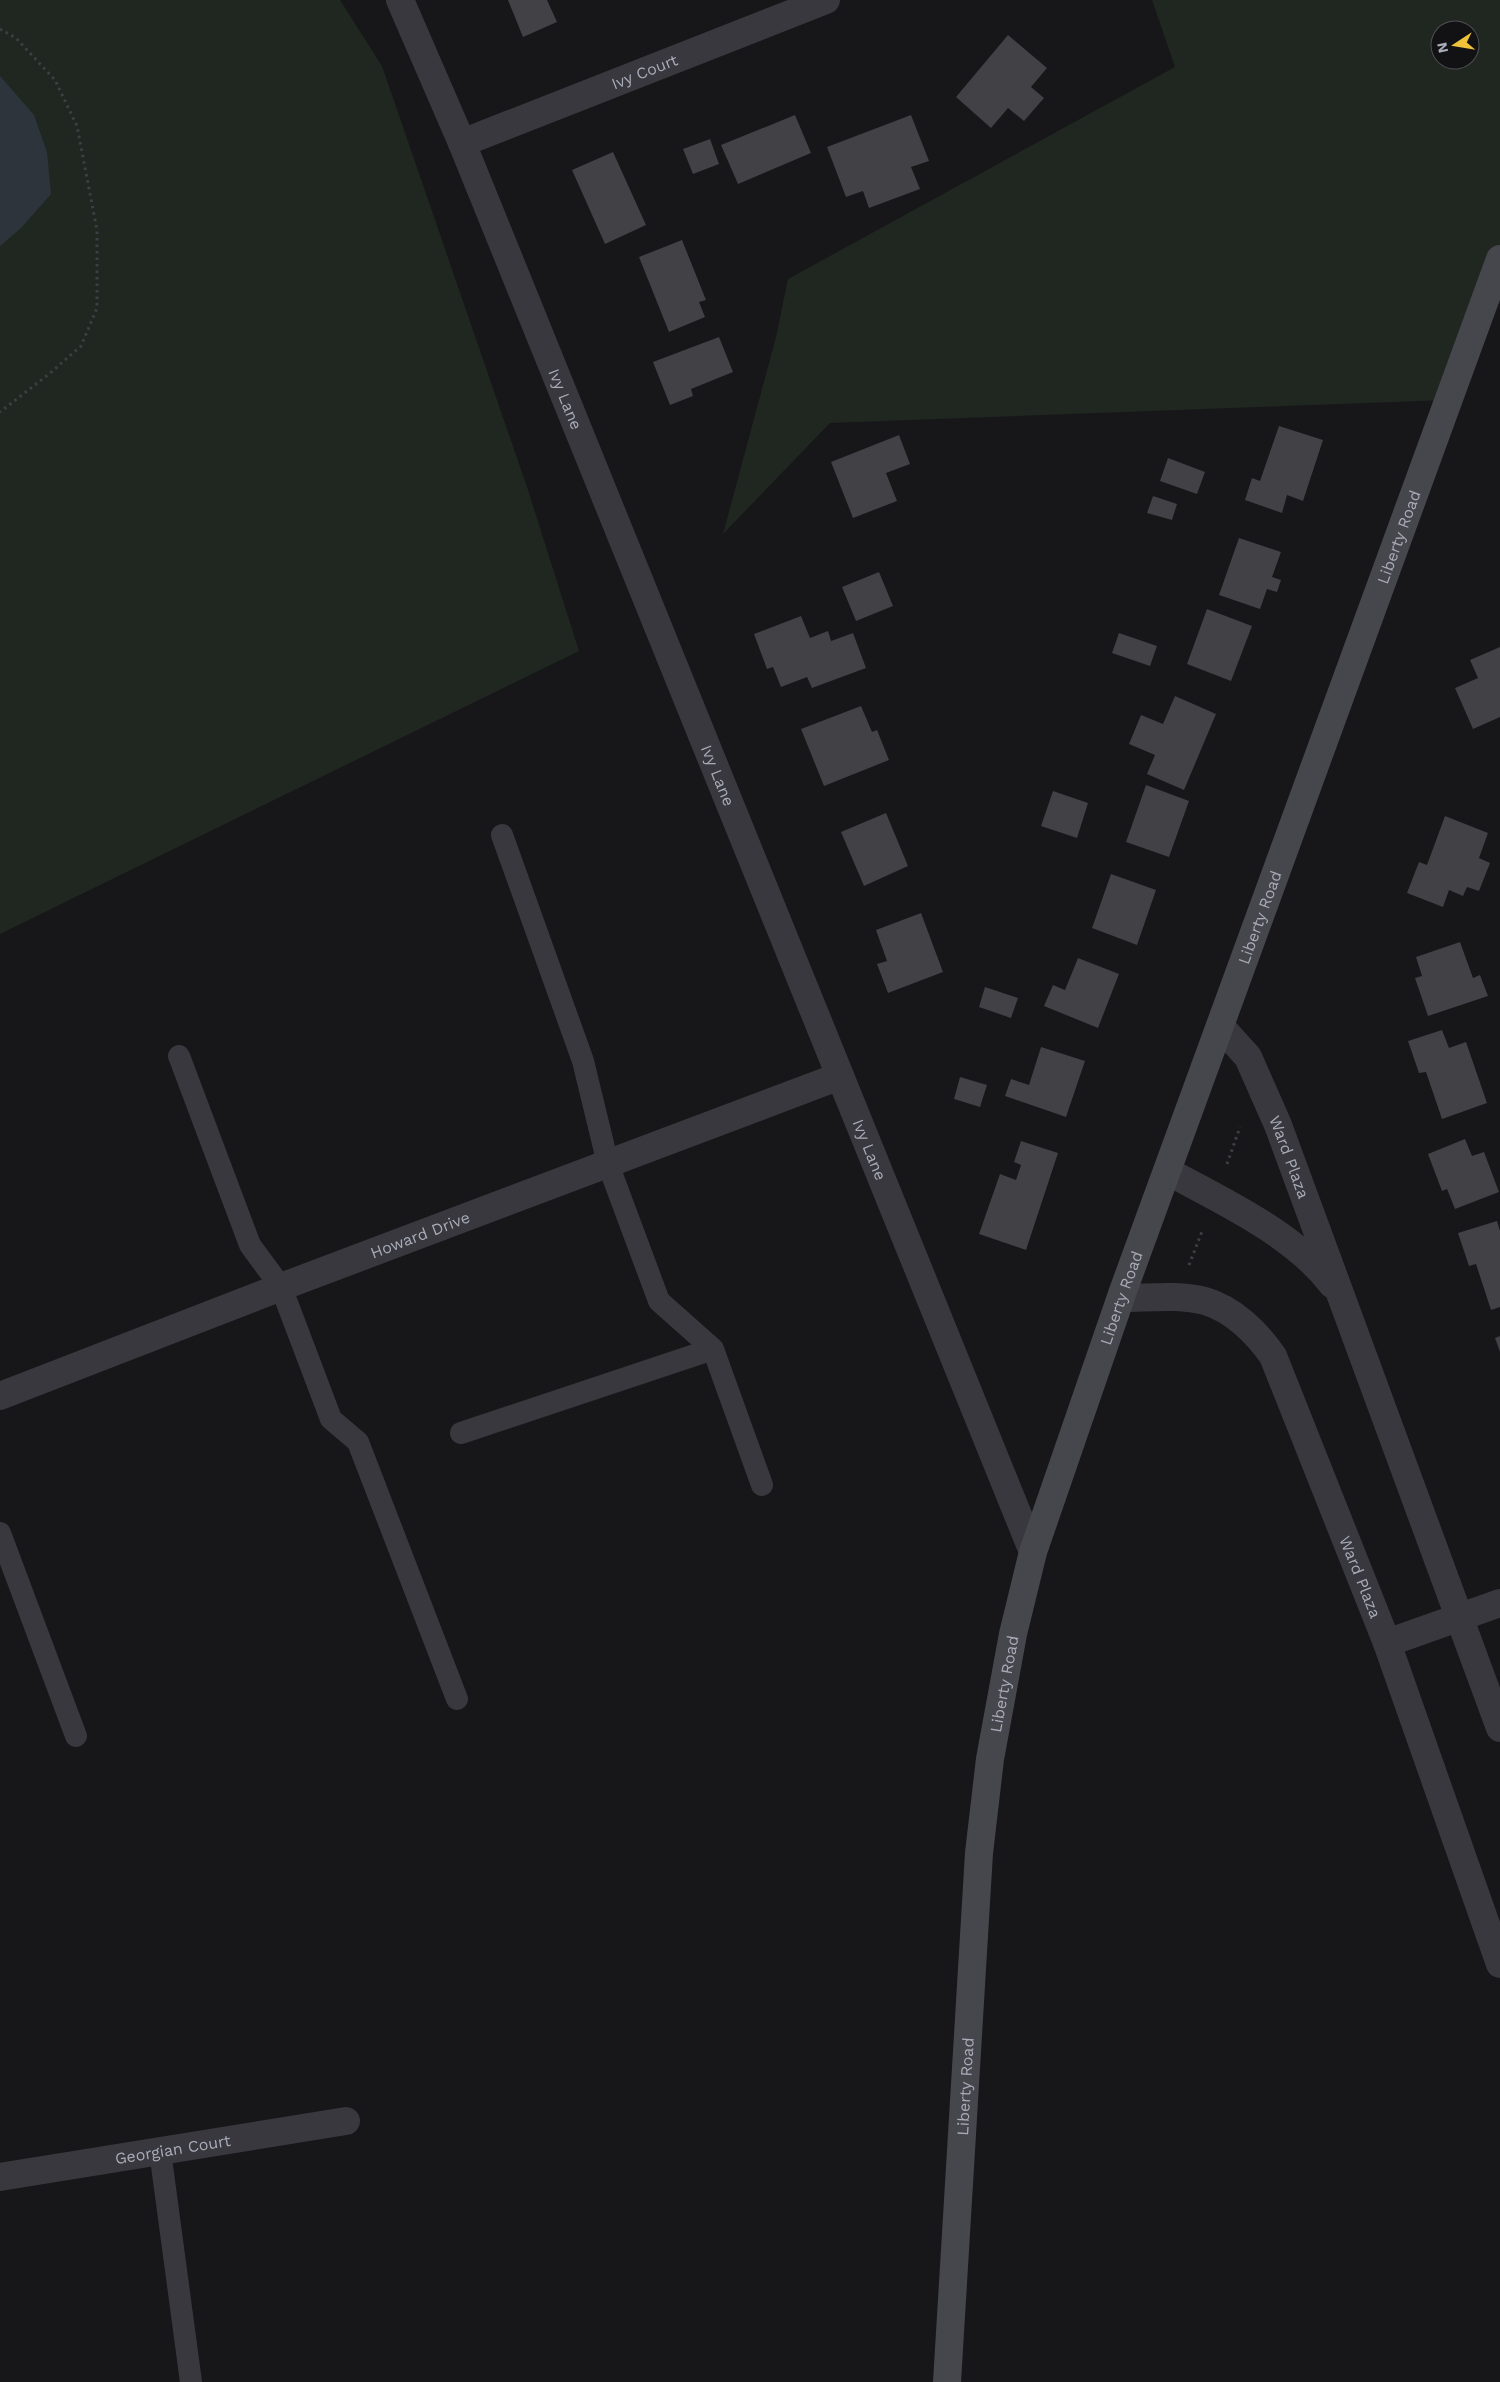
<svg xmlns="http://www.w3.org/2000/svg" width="1500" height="2382" viewBox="0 0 1500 2382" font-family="'Work Sans',sans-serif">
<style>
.green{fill:#1f2720;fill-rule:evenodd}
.water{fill:#2d343c}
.building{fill:#414146}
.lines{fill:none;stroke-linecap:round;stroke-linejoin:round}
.path{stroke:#3e3f44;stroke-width:3;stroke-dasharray:2.5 4;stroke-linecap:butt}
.service{stroke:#38383e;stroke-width:22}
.minor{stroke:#38383e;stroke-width:28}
.tertiary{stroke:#38383e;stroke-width:28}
.secondary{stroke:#46474d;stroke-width:28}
.labels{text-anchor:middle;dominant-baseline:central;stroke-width:5;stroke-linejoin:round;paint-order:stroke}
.street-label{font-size:16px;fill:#a9acb8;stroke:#121214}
</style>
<rect width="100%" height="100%" fill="#171719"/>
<path class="green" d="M0 0H340L382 66 527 487 579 651 0 934Z
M1152 0H1500V259L1448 400 830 423 723 534 776 337 788 279 1175 67ZM1440 30H1470V60H1440Z"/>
<path class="water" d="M0 76 34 115 47 152 51 194 21 228 0 246Z"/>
<path class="building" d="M508 0H547L557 22 523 37Z
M1008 35 1047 68 1031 87 1044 98 1024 121 1008 108 991 128 956 97Z
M795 115 811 153 738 184 721 145Z
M911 115 929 161 911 167 920 189 869 208 863 191 846 197 827 147Z
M710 139 719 164 693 174 683 149Z
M613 152 646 225 605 244 572 170Z
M682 240 706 300 699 302 705 317 669 332 639 257Z
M719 337 733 372 691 389 693 396 670 405 653 362Z
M1279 426 1323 440 1303 501 1287 495 1282 513 1245 500 1252 478 1260 481Z
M899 435 910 464 886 473 897 501 853 518 831 462Z
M1168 458 1205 472 1197 494 1160 481Z
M1153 496 1177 504 1172 520 1147 513Z
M1239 538 1281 552 1272 577 1281 580 1277 592 1267 589 1260 609 1219 595Z
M879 572 893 606 856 621 842 587Z
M1207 609 1252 626 1231 681 1187 664Z
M801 616 810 638 828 631 831 641 853 633 866 668 812 688 807 677 781 687 773 667 767 669 754 634Z
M1119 633 1157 646 1150 666 1112 653Z
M1500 647V717L1473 729 1455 688 1478 678 1470 660Z
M1175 696 1216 714 1184 790 1147 774 1155 755 1129 744 1141 715 1163 724Z
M861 706 872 732 877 730 889 760 824 786 801 729Z
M1146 785 1189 801 1169 857 1126 842Z
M1053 791 1088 803 1077 838 1041 826Z
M886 813 908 866 864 886 841 832Z
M1445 816 1488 833 1479 858 1490 863 1479 891 1467 887 1463 896 1449 890 1443 907 1407 893 1419 862 1427 865Z
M1111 874 1156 890 1137 945 1092 928Z
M921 913 943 972 888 993 877 964 887 961 876 930Z
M1460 942 1473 978 1480 975 1488 996 1428 1016 1415 978 1422 976 1416 957Z
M1078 958 1119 974 1098 1028 1044 1006 1053 985 1065 990Z
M985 987 1018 998 1011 1018 979 1007Z
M1442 1030 1449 1048 1466 1042 1487 1103 1442 1119 1426 1072 1419 1073 1408 1041Z
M1041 1047 1085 1061 1066 1117 1005 1096 1011 1079 1029 1085Z
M960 1077 987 1085 980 1107 954 1099Z
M1465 1139 1472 1156 1484 1152 1499 1192 1455 1209 1447 1189 1442 1191 1428 1154Z
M1021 1141 1058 1153 1026 1250 979 1234 1000 1174 1016 1180 1021 1165 1014 1162Z
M1497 1221 1500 1231V1307L1491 1310 1476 1264 1469 1266 1458 1233Z
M1500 1336V1352L1495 1338Z"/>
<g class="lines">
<path class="path" d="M0 29 16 38 55 80 77 126 97 230V308L81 346 49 374 0 412
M1227 1164 1240 1127
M1189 1265 1203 1229"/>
<path class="service" d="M502 835 583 1061 608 1164 659 1301 713 1349 762 1485
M179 1056 250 1245 281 1287 331 1419 358 1442 457 1699
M461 1433 713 1349
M0 1533 76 1736
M160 2151 191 2382"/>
<g class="minor">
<path id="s1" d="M462 143 826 0"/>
<path id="s2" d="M0 1396 281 1287 840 1076"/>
<path d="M1387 1643 1500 1603"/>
<path id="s3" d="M0 2177 346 2121"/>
</g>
<g class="tertiary">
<path id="s4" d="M400 0 462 143 1033 1552"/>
<path id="s5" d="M1220 1026 1248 1057 1278 1125 1500 1728"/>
<path d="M1167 1171C1221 1200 1294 1234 1332 1284"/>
<path id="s6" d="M1121 1298C1148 1298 1179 1294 1205 1301 1233 1309 1257 1333 1273 1356L1387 1643 1500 1964"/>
</g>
<path class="secondary" id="s7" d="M947 2382 979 1853 990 1759 1013 1634 1033 1552 1123 1291 1500 259"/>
</g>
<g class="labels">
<g class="street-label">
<text stroke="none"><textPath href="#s1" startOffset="196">Ivy Court</textPath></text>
<text stroke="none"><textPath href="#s4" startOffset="432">Ivy Lane</textPath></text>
<text stroke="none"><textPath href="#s7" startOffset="1915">Liberty Road</textPath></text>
<text stroke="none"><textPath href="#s4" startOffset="838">Ivy Lane</textPath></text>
<text stroke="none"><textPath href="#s7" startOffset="1510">Liberty Road</textPath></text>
<text stroke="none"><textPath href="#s4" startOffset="1242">Ivy Lane</textPath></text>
<text stroke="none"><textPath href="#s5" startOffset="150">Ward Plaza</textPath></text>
<text stroke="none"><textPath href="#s2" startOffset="450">Howard Drive</textPath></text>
<text stroke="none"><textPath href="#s7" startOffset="1105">Liberty Road</textPath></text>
<text stroke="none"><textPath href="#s6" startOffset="411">Ward Plaza</textPath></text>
<text stroke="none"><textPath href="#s7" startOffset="701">Liberty Road</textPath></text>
<text stroke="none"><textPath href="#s7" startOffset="296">Liberty Road</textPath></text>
<text stroke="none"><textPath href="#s3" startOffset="175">Georgian Court</textPath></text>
</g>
</g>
<g transform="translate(1455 45) rotate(258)"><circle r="24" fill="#121214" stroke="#4e5056"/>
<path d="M0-4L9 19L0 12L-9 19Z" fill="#eec239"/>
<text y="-8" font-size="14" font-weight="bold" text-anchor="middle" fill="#a9acb8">N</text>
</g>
</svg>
